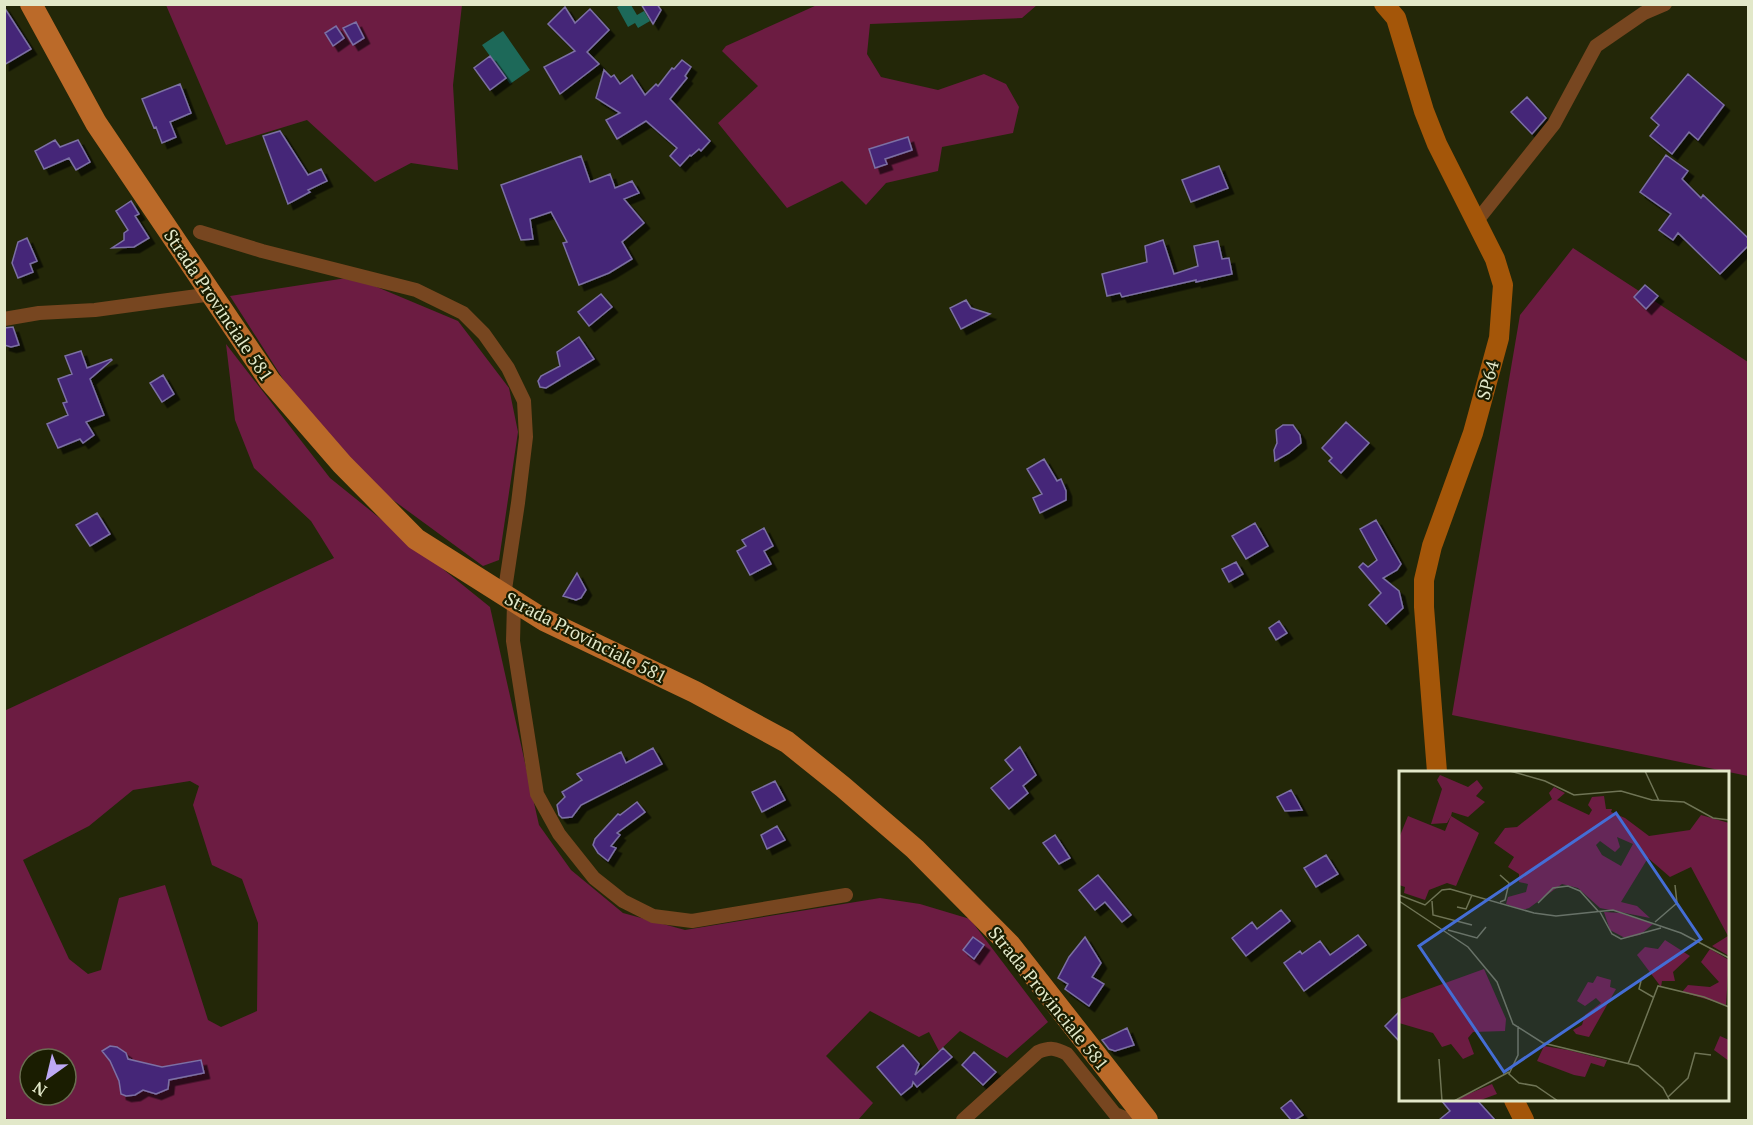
<svg xmlns="http://www.w3.org/2000/svg" width="1753" height="1125" viewBox="0 0 1753 1125" font-family="'PT Serif',serif">
<style>
.green{fill:#6c1c42;fill-rule:evenodd}
.water{fill:#1d6959}
.building{fill:#442878;stroke:#7c6fa4;stroke-width:1.5;filter:url(#shadow)}
.lines{fill:none;stroke-linecap:round;stroke-linejoin:round}
.street{stroke:#774620;stroke-width:14}
.secondary{stroke:#a45609;stroke-width:20}
.primary{stroke:#bb6a29;stroke-width:22}
.labels{text-anchor:middle;dominant-baseline:central;stroke-width:4.5;stroke-linejoin:round;paint-order:stroke}
.street-label{font-size:18px;fill:#e2e8c9;stroke:#1a1d01}
.inset-road{fill:none;stroke:#6f7455;stroke-width:1.5}
.view{fill:#446dd5;fill-opacity:0.15;stroke:#446dd5;stroke-width:3}
.inset-edge{fill:none;stroke:#e2e8c9;stroke-width:3}
</style>
<defs>
<filter id="shadow"><feDropShadow dx="5.5" dy="5.5" stdDeviation="0" flood-color="#0009"/></filter>
</defs>
<rect width="100%" height="100%" fill="#232708"/>
<path class="green" d="M166 5H462L453 85 458 170 411 163 375 182 307 120 226 145Z
M817 5H1037L1022 18 870 24 867 54 881 77 938 90 984 74 1006 84 1019 107 1013 133 942 147 938 171 886 183 866 205 842 181 787 208 718 123 758 86 722 51 726 46Z
M1573 248 1748 362V776L1452 715 1520 315Z
M353 277 458 321 509 388 518 432 499 560 483 566 382 492 297 401 230 296Z
M226 344 330 478 490 607 539 825 571 870 623 913 685 930 880 898 920 904 970 919 1048 1022 1007 1058 960 1031 939 1051 929 1032 919 1037 870 1011 826 1056 873 1103 858 1120H8L4 1116V711L334 558 311 521 254 468 235 420ZM190 781 199 786 193 805 212 865 242 879 258 923 257 1011 221 1027 208 1020 165 885 119 898 101 970 88 974 69 959 23 860 89 826 133 790ZM30 1059H66V1095H30Z"/>
<path class="water" d="M621 5H631L637 15 644 11 650 21 638 28 635 23 628 27 617 7Z
M503 31 530 70 510 84 482 45Z"/>
<path class="building" d="M641 4H657L661 10 653 24Z
M4 7 31 49 4 65Z
M565 7 575 23 590 9 609 30 587 52 599 64 560 94 544 67 575 51 548 24Z
M356 22 364 38 353 45 343 28Z
M336 26 344 38 333 46 325 33Z
M490 56 506 78 490 90 474 68Z
M682 60 691 67 685 76 687 78 670 99 710 141 701 151 699 149 691 156 690 155 680 166 670 156 677 148 646 121 617 139 606 120 620 113 596 98 604 70 611 77 614 75 620 84 632 75 645 95 656 84 658 86 672 68 674 69Z
M1688 74 1724 105 1698 140 1689 132 1672 154 1650 136 1659 125 1651 118Z
M180 84 191 113 170 122 176 137 162 143 156 127 154 128 142 99Z
M1527 97 1546 118 1532 134 1511 112Z
M280 131 308 175 321 169 327 181 308 190 310 192 288 204 263 136Z
M908 137 912 150 885 159 887 164 875 168 869 149Z
M55 140 60 147 78 140 90 162 76 170 69 158 44 169 35 151Z
M1666 155 1688 171 1682 179 1701 198 1703 195 1749 239V245L1720 274 1678 233 1673 240 1659 230 1671 214 1640 192Z
M581 156 590 182 610 174 615 188 632 181 639 193 624 199 644 223 622 242 632 259 609 273 579 285 563 243 567 242 551 212 530 219 533 239 521 240 501 185Z
M1219 166 1228 188 1191 202 1182 180Z
M131 201 139 214 135 216 149 238 134 247 112 248 124 240V233L128 230 116 211Z
M27 238 37 261 30 264 33 272 18 278 12 263 18 242Z
M1163 240 1174 274 1198 266 1194 246 1218 241 1222 259 1229 258 1232 274 1196 282V280L1122 297 1120 293 1107 296 1102 274 1147 262 1145 246Z
M1645 285 1658 296 1646 309 1634 297Z
M601 294 612 307 589 326 578 312Z
M966 300 971 308 990 314 961 329 950 308Z
M13 327 19 345 11 347 4 345V328Z
M579 337 594 359 546 388 540 387 538 381 541 376 560 366 557 352Z
M81 351 87 368 111 359 112 360 90 379 104 415 86 422 94 435 83 443 80 439 58 448 47 424 68 415 63 403 67 402 58 379 72 374 65 356Z
M163 375 174 394 162 402 150 383Z
M1346 422 1369 443 1341 473 1329 461 1332 458 1322 448Z
M1283 425H1293L1300 435 1301 443 1289 453 1275 461 1274 450 1277 443 1276 430Z
M1044 459 1057 481 1061 479 1066 491V500L1040 513 1033 498 1042 494 1027 469Z
M97 513 110 534 90 546 76 525Z
M1376 520 1401 564 1397 570 1383 578 1399 591 1403 608 1386 624 1369 605 1381 593 1359 567 1363 563 1368 567 1377 560 1360 529Z
M1255 523 1268 546 1246 559 1232 536Z
M764 528 773 546 764 551 771 564 750 575 737 551 746 546 742 540Z
M1236 562 1243 574 1229 582 1222 569Z
M577 573 586 590 581 598 576 600 563 596Z
M1279 621 1287 633 1276 640 1269 628Z
M1020 747 1036 775 1023 786 1028 793 1009 809 991 788 1013 770 1005 760Z
M653 748 662 764 581 805 572 817 562 818 559 815 557 805 565 797 562 792 582 780 577 774 621 752 626 763Z
M775 781 785 800 762 812 752 792Z
M1291 790 1302 810 1285 811 1277 797Z
M637 802 645 812 617 833 620 835 611 846 616 848 608 861 598 853 593 845 595 839 618 814 620 815Z
M777 826 785 840 767 849 761 835Z
M1055 835 1070 858 1059 864 1043 843Z
M1326 855 1338 874 1316 887 1304 868Z
M1098 875 1131 915 1122 922 1105 902 1095 910 1079 890Z
M1281 910 1290 921 1246 956 1232 938 1252 922 1257 929Z
M1358 935 1366 945 1304 991 1284 963 1300 951 1302 954 1320 941 1330 955Z
M973 937 984 945 974 959 963 950Z
M1085 937 1101 963 1092 977 1104 984 1089 1006 1065 989 1068 984 1058 978 1069 957Z
M1401 1010V1043L1385 1026Z
M1127 1028 1134 1045 1115 1051 1109 1049 1102 1040Z
M903 1045 919 1064 915 1075 943 1048 952 1057 917 1087 913 1082 912 1086 901 1095 877 1067Z
M110 1046 117 1047 126 1053 128 1059 162 1067 201 1060 204 1073 169 1080 168 1089 156 1094 143 1090 135 1095 126 1096 121 1094 119 1081 110 1061 102 1051Z
M974 1052 996 1072 983 1085 962 1065Z
M1291 1100 1303 1115 1295 1120H1291L1281 1108Z
M1441 1100H1477L1495 1120H1439L1450 1111Z"/>
<g class="lines">
<path class="street" d="M1476 222 1554 124 1596 46 1644 13 1665 4
M200 232 262 251 416 290 463 313 484 334 508 368 524 401 526 437 518 503 504 596
M4 319 39 313 95 310 212 294
M514 603 513 641 537 794 559 834 594 878 623 901 653 916 692 921 846 895
M963 1120 1038 1052C1050 1047 1055 1048 1067 1054L1115 1114 1129 1120 1144 1117"/>
<path class="secondary" d="M1384 4 1396 18 1424 111 1437 144 1495 259 1503 285 1499 338 1473 433 1432 546 1424 580V607L1437 772
M1514 1100 1524 1120"/>
<path class="primary" d="M31 4 96 123 270 381 342 464 416 539 544 620 695 692 787 742 843 787 915 849 1010 945 1147 1120"/>
</g>
<g class="labels">
<g class="street-label">
<text transform="translate(219 305) rotate(56)">Strada Provinciale 581</text>
<text transform="translate(1487 380) rotate(-75)">SP64</text>
<text transform="translate(586 637) rotate(27)">Strada Provinciale 581</text>
<text transform="translate(1049 998) rotate(51)">Strada Provinciale 581</text>
</g>
</g>
<g transform="translate(1399 771)">
<rect width="330" height="330" fill="#232708"/>
<path d="M41 4 69 16 78 9 84 17 77 25 86 31 69 46 53 41 52 45 80 62 57 115 48 112 30 119 26 129 5 122 6 116 0 114V67L9 45 46 60 52 45 48 52 32 53 43 18 38 9ZM155 16 166 22 158 29 190 44 193 39 189 34 193 26 205 25 207 38H213L212 41 226 47 250 65 291 59 302 44 330 52V185L313 175 329 165 292 96 271 106 249 87 222 131 238 135 251 147 201 137 179 117 163 113 130 137 123 139 107 133 109 126 127 121 129 113 120 111V103L109 96 115 86 95 72 106 57 118 56 153 28 150 22ZM218 66 234 73 222 95 203 84 197 74 201 70 216 81 221 76ZM205 141 222 142 254 153 241 164 226 167 211 159ZM266 169 291 185 274 201 276 210H263L262 216 238 184 246 176 259 178ZM311 178 330 189 327 234 283 221 289 214 311 216 320 211 302 191ZM85 198 107 248 106 260 74 261 69 267 75 283 64 288 52 273 43 276 34 262 0 252 2 228ZM198 205 212 209 211 216 217 218 190 266 177 263 174 259 183 254 186 244 202 232 197 227 186 235 178 230 189 211 194 212ZM321 265 330 269V290L315 279ZM145 275 169 279 208 289 205 296 192 292 186 306 175 304 138 290ZM93 313 98 323 79 330H53Z" fill="#6c1c42" fill-rule="evenodd"/>
<path class="inset-road" d="M111 0 146 10 175 24 222 20 253 29 285 31 314 47 330 49M246 0 260 30M101 104 110 112 106 129 101 131M0 124 26 134 43 119 51 118 135 142 157 145 214 139 282 162 330 187M0 130 69 176 98 211 114 253 144 272 239 295 264 317 271 330M33 130 34 144 73 154M139 132 154 117 169 115 181 120 199 140M58 136 67 138 73 124M201 141 213 163 222 168 262 157M256 151 278 132 276 114M49 159 78 167 87 156M242 210 240 218 254 226M119 255V284L110 303 120 312 137 315 159 330M40 288 43 330M229 293 259 215 305 226 330 236M269 326 289 307 296 282 312 284M55 330 110 301"/>
<path class="view" d="M217 42 302 168 105 301 20 175Z"/>
<rect width="330" height="330" class="inset-edge"/>
</g>
<rect width="1753" height="1125" fill="none" stroke="#e2e8c9" stroke-width="12"/>
<g transform="translate(48 1077) rotate(214)"><circle r="28" fill="#1a1d01" stroke="#6a6e51" stroke-width="1.5"/>
<path d="M0-4.5L10 22L0 15L-10 22Z" fill="#bda9f5"/>
<text y="-9" font-size="16" font-weight="bold" text-anchor="middle" fill="#e2e8c9">N</text>
</g>
</svg>
